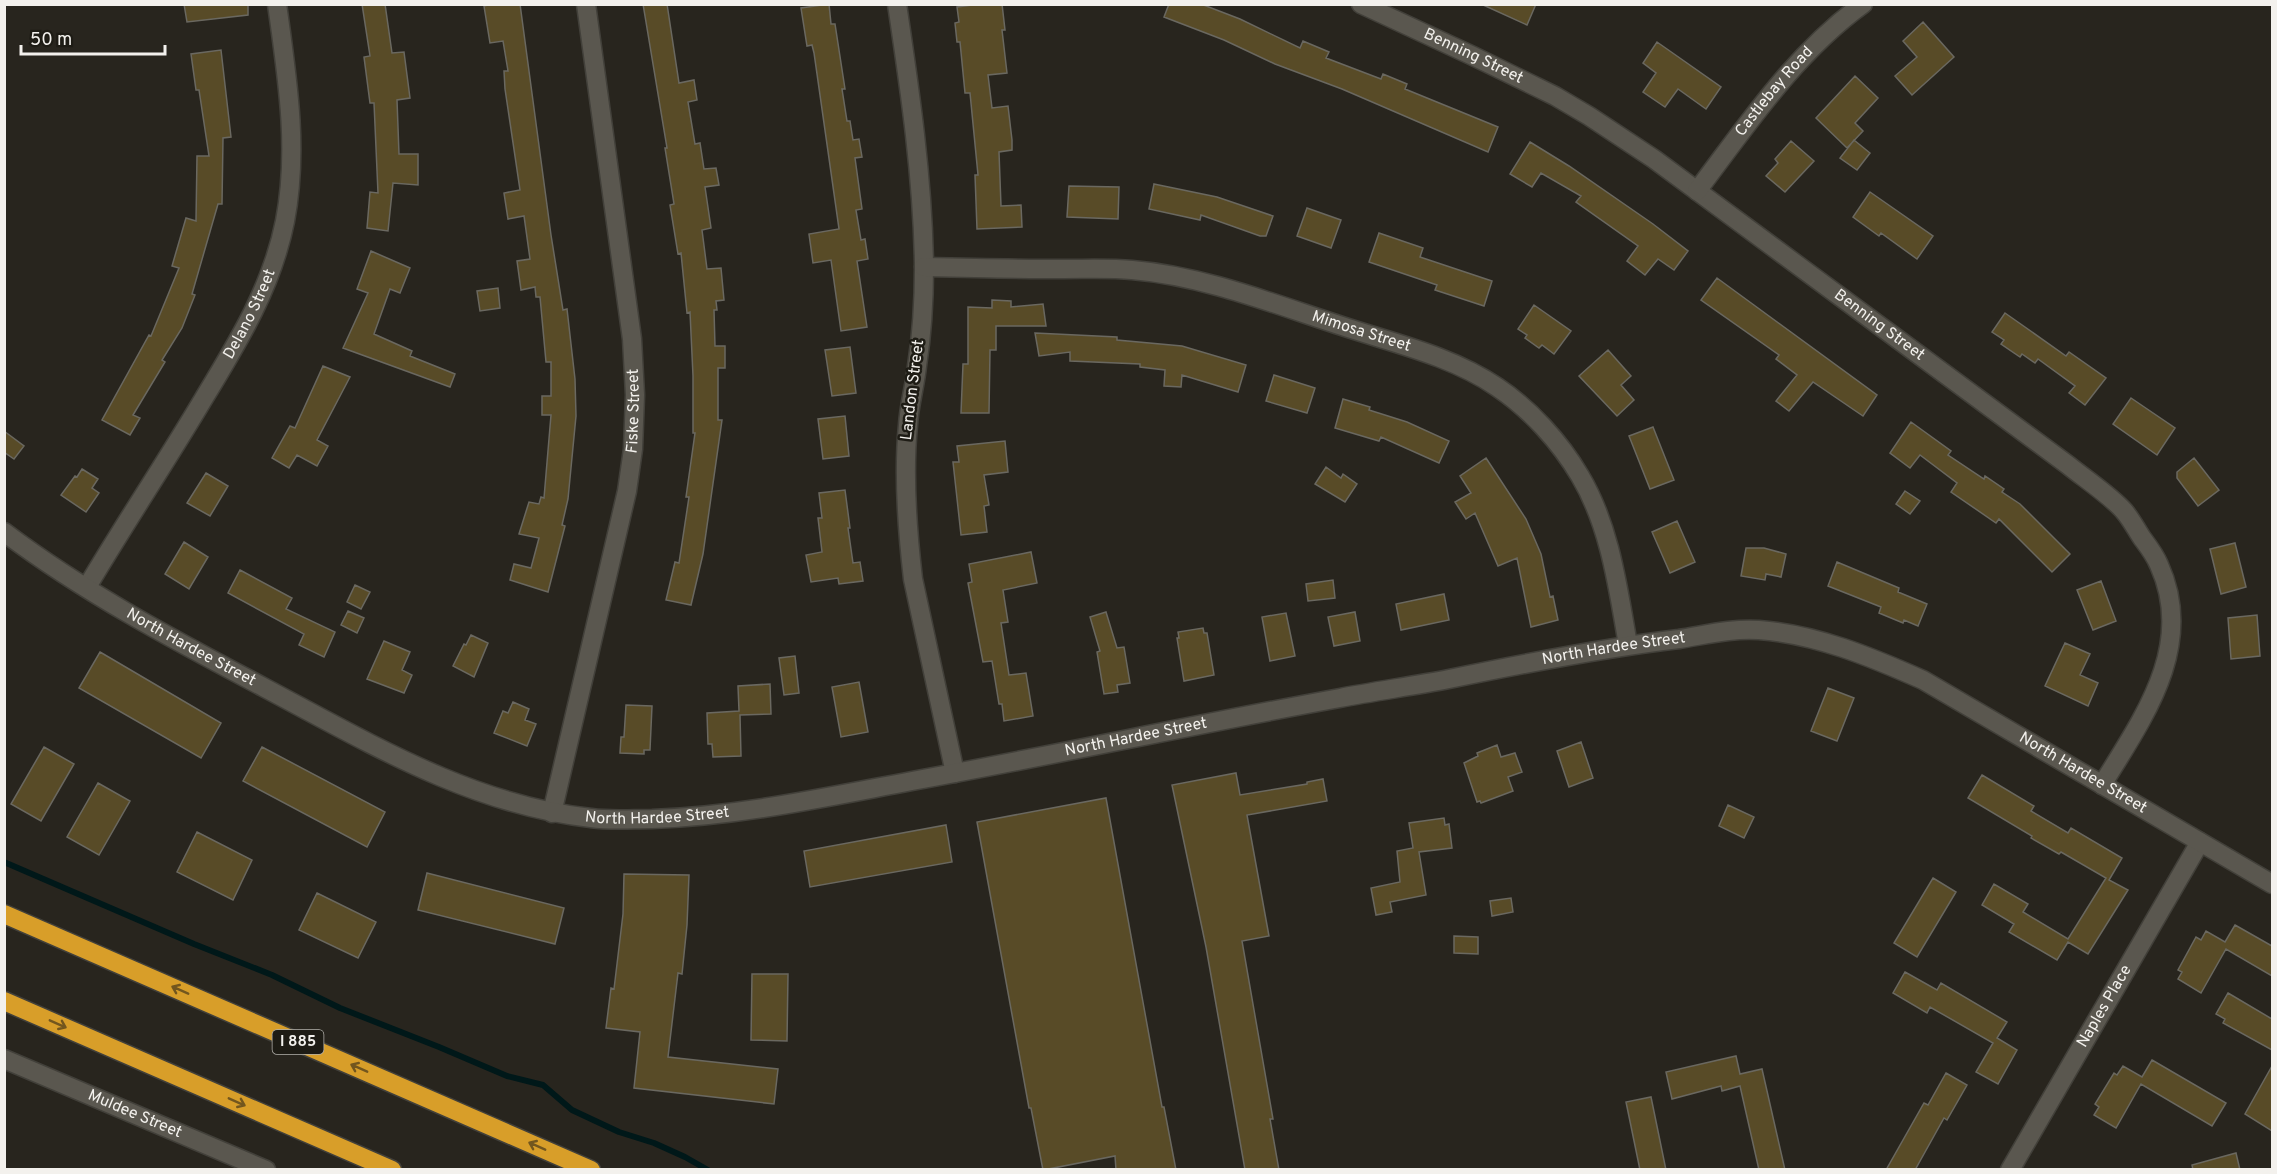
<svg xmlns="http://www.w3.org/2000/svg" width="2277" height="1174" viewBox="0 0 2277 1174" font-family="Overpass,sans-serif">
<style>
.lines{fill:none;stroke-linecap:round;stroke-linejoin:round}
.stream{stroke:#001819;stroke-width:6}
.building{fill:#584b27;stroke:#6a6860;stroke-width:1.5}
.minor-casing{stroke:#42403a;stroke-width:21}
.tertiary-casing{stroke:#42403a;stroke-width:21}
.motorway-casing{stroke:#42403a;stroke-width:21}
.minor{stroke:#5a574f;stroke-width:18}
.tertiary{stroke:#5a574f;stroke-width:18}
.motorway{stroke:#d89e29;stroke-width:18}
.oneway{stroke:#72561e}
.labels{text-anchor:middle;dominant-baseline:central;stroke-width:5;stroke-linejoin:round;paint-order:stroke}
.shield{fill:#1e1c15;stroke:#b3b1ac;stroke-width:1.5}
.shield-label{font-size:15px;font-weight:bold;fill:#f3f1ed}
.street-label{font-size:16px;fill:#f3f1ed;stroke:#1e1c15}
</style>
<rect width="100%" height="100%" fill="#28251e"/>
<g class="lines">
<path class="stream" d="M4 862 194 944 272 975 340 1008 439 1047 507 1076 543 1085 572 1110 619 1132 654 1143 685 1157 708 1170"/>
</g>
<path class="building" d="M184 4H248V15L187 22Z
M362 4H385L392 53 404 52 410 98 397 100 399 154H418V185L393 183 388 231 367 228 370 192 378 193 374 103H370L364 57 370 56Z
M492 4H520L551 235 563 310 567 309 575 379 576 416 568 499 562 525 565 526 548 592 510 580 514 564 531 568 539 538 519 534 529 502 539 504 541 497 544 498 551 415H542V396H551V362H546L540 297H536L535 287 521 290 517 261 530 259 524 216 508 219 504 193 520 190 505 89 504 71H508L503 41 490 43 484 6Z
M643 4H667L679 83 694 80 697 100 688 102 695 144 700 143 704 169 716 168 719 185 705 187 711 228 702 230 707 269 721 268 724 300 716 301 717 310H714L715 346H725V368H718V420H722L703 554 691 605 666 600 675 562 679 563 689 497H686L695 433H693V376L690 312 687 313 681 253 678 254 670 205 674 204 665 148H667Z
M829 4 831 24H835L845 89H842L847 121H850L853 140 859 139 862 157 855 158 862 209 856 210 861 240 865 239 868 259 857 261 867 327 841 331 831 260 813 263 809 234 839 229 814 53 812 45 807 46 801 8Z
M980 4H1002L1005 30H1002L1007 73 988 75 992 108 1008 106 1012 140V150L999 152 1001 206 1021 205 1022 227 977 229 975 175H978L970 93H965L960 42H957L955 23 959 22 957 7Z
M1169 4H1201L1240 19 1300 48 1303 41 1329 52 1326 58 1381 79 1383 74 1407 84 1405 89 1498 127 1488 152 1342 89 1275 64 1224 40 1164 17Z
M1481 4H1536L1527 25Z
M1923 22 1954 57 1912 95 1895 76 1917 57 1903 41Z
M1657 42 1721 87 1706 109 1678 89 1665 107 1643 92 1656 73 1643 63Z
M221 50 231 137 223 138 222 204H218L192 294 195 295 182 328 162 360 165 362 133 415 140 418 130 435 102 420 149 335 151 336 179 268 172 266 186 218 196 221 197 156H209L199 90H196L191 54Z
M1855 76 1878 98 1855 123 1863 131 1847 148 1816 118Z
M1854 140 1870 153 1857 170 1840 158Z
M1791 141 1814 161 1785 192 1766 176 1778 163 1775 159Z
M1530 142 1569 166 1653 224 1688 251 1674 270 1658 259 1645 275 1627 261 1638 246 1576 202 1581 196 1541 173 1532 187 1510 174Z
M1154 184 1217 197 1273 216 1266 236H1260L1201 215 1200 220 1149 209Z
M1069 186 1119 187 1118 219 1067 217Z
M1870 192 1933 236 1917 259 1881 233 1879 236 1853 217Z
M1307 208 1341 220 1331 248 1297 236Z
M1379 233 1423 248 1420 257 1492 281 1484 306 1435 290 1437 285 1369 262Z
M371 251 410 268 400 293 390 289 374 334 412 351 410 356 455 374 450 387 343 348 368 293 357 289Z
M1717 278 1877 395 1863 416 1813 382 1789 411 1776 401 1797 375 1776 359 1779 355 1701 300Z
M498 288 500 308 480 311 477 291Z
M992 300 1011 301V307L1043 304 1046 326H996V350H990L989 413H961L963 364H968V307L992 308Z
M1534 305 1571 331 1554 354 1542 345 1539 348 1525 338 1527 335 1518 329Z
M2005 313 2066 356 2069 352 2106 378 2085 405 2069 393 2075 386 2038 359 2035 363 2022 354 2020 357 2001 344 2004 340 1992 332Z
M1035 333 1117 337V340L1182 346 1246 365 1238 392 1182 375 1181 387 1164 386 1165 370 1140 367V364L1070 361V352L1039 356Z
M850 347 856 393 832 396 825 350Z
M1608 350 1631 376 1621 385 1634 400 1617 416 1579 376Z
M323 366 350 377 317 440 328 446 317 466 297 455 289 468 272 458 290 426 295 428Z
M1274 375 1315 388 1307 413 1266 401Z
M2131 398 2175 428 2157 455 2113 424Z
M1343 399 1370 407 1369 410 1407 422 1449 441 1439 463 1381 437 1379 441 1335 428Z
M845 416 849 456 823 459 818 419Z
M1911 422 1951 451 1948 455 1984 479 1985 476 2004 489 2002 492 2020 504 2070 554 2052 572 1999 519 1996 523 1951 492 1957 483 1920 455 1910 468 1890 453Z
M1653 427 1674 480 1650 489 1629 436Z
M4 431 24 446 14 459 4 452Z
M1005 441 1008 472 984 475 989 505 984 506 987 532 961 535 953 462H959L957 446Z
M1486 458 1526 519 1541 554 1550 597 1553 596 1558 620 1531 627 1517 558 1498 566 1475 513 1466 519 1455 502 1471 493 1460 476Z
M2194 458 2219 490 2198 506 2177 478V472Z
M1326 467 1341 478 1343 474 1357 484 1345 502 1315 484Z
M82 469 98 479 92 488 99 493 86 512 61 495 75 476 77 477Z
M206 473 228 486 210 516 187 503Z
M845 490 850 528H848L853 563 860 562 863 581 839 584 838 578 811 582 806 555 822 552 818 518H822L819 493Z
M1905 491 1920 501 1910 514 1896 504Z
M1677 521 1695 562 1670 573 1652 532Z
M184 542 208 557 189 589 165 574Z
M2235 543 2246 587 2221 594 2210 549Z
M1746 548H1764L1786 554 1781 577 1766 574 1765 580 1741 576Z
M1031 552 1037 583 1003 590 1008 622 1001 623 1009 675 1026 673 1033 716 1004 721 1002 704H999L992 661 983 662 968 583 972 582 969 564Z
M1837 562 1899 588 1898 592 1927 604 1918 626 1904 620 1903 623 1879 613 1881 607 1828 586Z
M240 570 292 598 286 609 335 632 324 657 299 645 304 634 228 593Z
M1333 580 1335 598 1308 601 1306 584Z
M2101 581 2116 621 2093 630 2077 590Z
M355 585 370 592 361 609 347 602Z
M1444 594 1449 620 1401 630 1396 604Z
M348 611 364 618 357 633 341 625Z
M1106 612 1117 648 1124 647 1130 683 1117 685 1118 692 1104 694 1097 652 1100 651 1090 617Z
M1355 612 1360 641 1334 646 1328 617Z
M1286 613 1295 656 1270 661 1262 617Z
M2257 615 2260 656 2231 659 2228 618Z
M1203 628 1204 633H1207L1214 675 1184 681 1177 638H1179L1178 632Z
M471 635 488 643 474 677 453 666 464 644 466 645Z
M384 641 410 652 402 670 412 675 404 693 367 679Z
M2065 643 2090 654 2080 675 2098 683 2088 706 2045 686Z
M100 652 221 723 201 758 79 688Z
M795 656 799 693 784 695 779 658Z
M859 682 868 732 841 737 832 687Z
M770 684 771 714 740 715 741 756 713 757 712 744H708L707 713 739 711 738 686Z
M1828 688 1854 698 1837 741 1811 731Z
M513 702 529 709 525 720 536 724 527 746 494 733 503 711 508 713Z
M626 705 652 706 650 750H644V754L620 753 621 737H624Z
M1581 742 1593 778 1569 787 1557 751Z
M1497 745 1501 757 1515 753 1522 772 1508 777 1513 791 1481 803 1480 801 1477 802 1464 763 1478 756 1477 753Z
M44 747 74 764 41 821 11 804Z
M262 747 385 812 367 847 243 781Z
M1236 773 1240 795 1307 784V782L1323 779 1327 801 1247 815 1269 936 1242 941 1273 1119H1270L1279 1170H1245L1206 947 1172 785Z
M1982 775 2034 806 2031 811 2068 833 2071 828 2122 858 2109 880 2128 890 2088 954 2068 942 2057 960 2009 932 2014 924 1982 905 1994 884 2028 904 2023 912 2068 939 2106 878 2061 852 2059 854 2031 838 2032 836 1968 798Z
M98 783 130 801 99 855 67 837Z
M1106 798 1162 1107H1164L1176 1170H1116L1115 1156 1043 1170 1031 1108H1029L977 822Z
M1728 805 1754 817 1744 838 1719 826Z
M1444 818 1445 825 1449 824 1452 848 1419 852 1426 895 1390 902 1392 912 1376 915 1371 888 1400 882 1397 851 1413 848 1409 823Z
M946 825 952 862 810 887 804 851Z
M197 832 252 860 233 900 177 872Z
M427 873 564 908 555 944 418 910Z
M624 874 689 875 687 925 682 974 678 973 668 1057 778 1069 774 1104 634 1088 640 1032 606 1028 611 988 614 989 623 914Z
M1933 878 1956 892 1917 957 1894 943Z
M317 893 376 922 358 958 299 930Z
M1511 898 1513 912 1492 916 1490 901Z
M2235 925 2272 946V976L2226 949 2201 993 2178 979 2182 972 2178 970 2196 937 2201 940 2206 931 2225 942Z
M1454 936 1478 937V954L1454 953Z
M1905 972 1937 990 1941 983 2007 1022 1997 1038 2017 1050 1998 1084 1976 1072 1993 1043 1930 1007 1927 1013 1893 993Z
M752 974H788L787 1041 751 1040Z
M2228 993 2272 1019V1050L2223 1023 2225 1019 2216 1014Z
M1736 1056 1740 1074 1762 1069 1785 1170H1759L1740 1086 1722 1091 1721 1086 1672 1099 1666 1072Z
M2152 1060 2226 1103 2212 1126 2141 1084 2116 1128 2094 1115 2099 1107 2095 1104 2114 1073 2117 1075 2123 1066 2142 1077Z
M2272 1066V1131L2245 1114Z
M1946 1073 1967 1085 1947 1120 1944 1118 1915 1170H1886L1924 1103 1928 1105Z
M1651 1097 1666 1170H1640L1626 1102Z
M2236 1153 2240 1170H2193L2192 1165Z"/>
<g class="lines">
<defs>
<g id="minor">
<path d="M897 4C910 91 923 179 924 267 924 299 922 334 917 366 915 386 909 405 908 425 903 476 907 528 913 579L955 773"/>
<path id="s1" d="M1361 4 1473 56 1555 96 1589 116 1654 159 2068 465C2084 478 2111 496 2124 511 2131 519 2136 529 2142 538 2148 546 2155 555 2159 565 2196 646 2143 718 2102 785"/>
<path id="s2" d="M1697 191C1747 125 1795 53 1863 4"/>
<path id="s3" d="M924 267C971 268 1018 269 1064 269 1087 269 1110 268 1132 270 1204 276 1274 304 1342 326 1393 343 1452 356 1497 387 1530 409 1560 442 1580 476 1610 526 1618 588 1628 645"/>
<path id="s4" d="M87 587C125 523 166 462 204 398 238 342 272 287 285 221 299 149 287 76 277 4"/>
<path id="s5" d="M552 813 627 491 633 449 635 395 632 339 586 4"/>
<path id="s6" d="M2010 1170 2200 842"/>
</g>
<g id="tertiary">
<path id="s7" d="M4 532C85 593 176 641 265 688 369 743 472 805 591 818 612 821 632 819 652 819 740 816 826 797 912 781 1055 755 1197 724 1340 698 1376 691 1413 686 1449 679 1526 663 1602 648 1679 639 1705 635 1732 628 1759 630 1816 634 1871 657 1923 680L2272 884"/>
<path id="s8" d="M4 1059 266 1170"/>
</g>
<path id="motorway" d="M4 914 591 1170
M4 1001 392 1170"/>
</defs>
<use href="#minor" class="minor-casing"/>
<use href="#tertiary" class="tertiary-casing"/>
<use href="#motorway" class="motorway-casing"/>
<use href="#minor" class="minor"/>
<use href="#tertiary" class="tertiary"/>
<use href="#motorway" class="motorway"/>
</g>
<defs><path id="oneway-shaft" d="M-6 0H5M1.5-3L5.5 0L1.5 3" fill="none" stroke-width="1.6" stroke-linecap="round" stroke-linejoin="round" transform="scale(1.5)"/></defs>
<g class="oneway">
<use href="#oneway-shaft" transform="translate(180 990) rotate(-156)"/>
<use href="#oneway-shaft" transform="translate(58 1024) rotate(24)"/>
<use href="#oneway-shaft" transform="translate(359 1068) rotate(-156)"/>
<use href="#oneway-shaft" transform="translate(237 1102) rotate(24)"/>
<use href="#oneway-shaft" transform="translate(537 1146) rotate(-156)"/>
</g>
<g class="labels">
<rect class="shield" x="272.5" y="1030" width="51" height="24" rx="4.5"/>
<g class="shield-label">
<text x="298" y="1042">I 885</text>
</g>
<g class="street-label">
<text stroke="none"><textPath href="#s1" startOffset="124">Benning Street</textPath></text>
<text stroke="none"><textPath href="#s2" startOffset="126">Castlebay Road</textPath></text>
<text stroke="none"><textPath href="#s4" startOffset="318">Delano Street</textPath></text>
<text stroke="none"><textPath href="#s1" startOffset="612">Benning Street</textPath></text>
<text stroke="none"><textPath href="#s3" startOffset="446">Mimosa Street</textPath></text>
<text transform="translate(913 390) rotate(-83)">Landon Street</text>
<text stroke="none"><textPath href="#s5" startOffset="411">Fiske Street</textPath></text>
<text stroke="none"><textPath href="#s7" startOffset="220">North Hardee Street</textPath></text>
<text stroke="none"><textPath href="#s7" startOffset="1696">North Hardee Street</textPath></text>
<text stroke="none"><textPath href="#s7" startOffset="1210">North Hardee Street</textPath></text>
<text stroke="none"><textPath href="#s7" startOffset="2200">North Hardee Street</textPath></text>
<text stroke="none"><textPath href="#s7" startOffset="724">North Hardee Street</textPath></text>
<text stroke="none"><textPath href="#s6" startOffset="189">Naples Place</textPath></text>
<text stroke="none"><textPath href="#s8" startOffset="142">Muldee Street</textPath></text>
</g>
</g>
<rect width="2277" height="1174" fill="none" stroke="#f3f1ed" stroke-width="12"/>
<path d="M21 45v9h144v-9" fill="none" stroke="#f3f1ed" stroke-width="3"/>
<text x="30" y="45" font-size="18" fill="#f3f1ed" stroke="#1e1c15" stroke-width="4.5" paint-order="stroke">50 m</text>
</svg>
